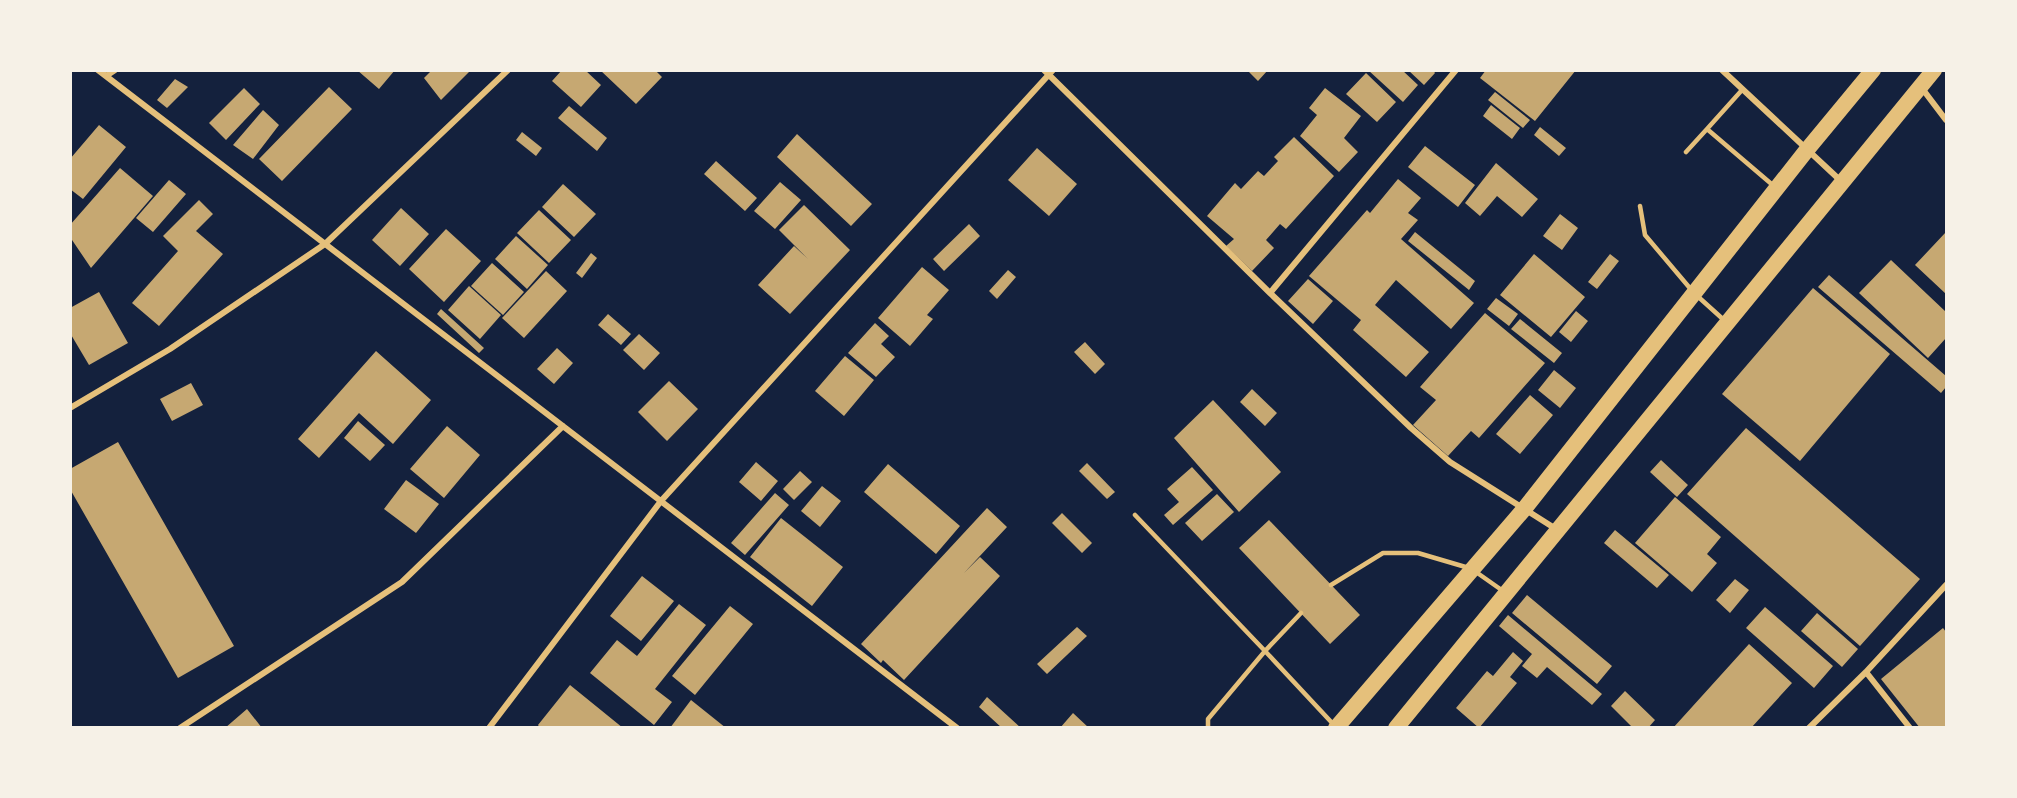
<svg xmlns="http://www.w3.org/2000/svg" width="2017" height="798" viewBox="0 0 2017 798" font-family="Manrope,sans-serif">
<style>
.building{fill:#c6a872}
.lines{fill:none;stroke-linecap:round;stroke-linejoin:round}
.service{stroke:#e5c07b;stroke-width:4.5}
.minor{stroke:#e5c07b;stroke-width:6}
.trunk{stroke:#e5c07b;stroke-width:16}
</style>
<rect width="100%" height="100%" fill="#14213d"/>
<path class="building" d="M357 70H395L379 89Z
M432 70H471L441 100 424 78Z
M562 70H585L601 85 581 107 552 81Z
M600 70H655L662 77 636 104Z
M1251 70H1268L1258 81 1249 72Z
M1368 70H1402L1418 85 1403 102Z
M1408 70H1433L1435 73 1424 85Z
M1486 70H1576L1535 121 1480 78Z
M1366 73 1396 102 1377 122 1346 94Z
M175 79 188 87 167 108 157 100Z
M329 87 352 109 282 181 259 159Z
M244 88 260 104 226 140 209 123Z
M1325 88 1361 116 1344 138 1358 152 1339 172 1300 136 1317 115 1309 108Z
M1495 92 1530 120 1523 128 1488 100Z
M1491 105 1520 128 1512 139 1483 116Z
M569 106 607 138 597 151 558 118Z
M263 110 279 125 253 159 233 145Z
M99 125 126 147 83 199 70 189V159Z
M1540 127 1566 148 1559 156 1534 135Z
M522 132 542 148 536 156 516 140Z
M797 134 872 204 851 226 777 157Z
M1294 137 1334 176 1286 229 1280 224 1266 240 1274 248 1252 271 1226 246 1234 239 1207 216 1235 183 1241 189 1258 171 1264 176 1278 161 1274 157Z
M1425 146 1475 185 1458 207 1408 167Z
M1037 148 1077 184 1049 216 1008 180Z
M716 161 757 198 745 211 704 174Z
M1496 163 1538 199 1522 217 1497 196 1480 216 1465 203Z
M120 168 153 196 91 268 70 237V225Z
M1398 179 1421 198 1408 213 1418 220 1401 239 1474 303 1451 329 1396 280 1375 305 1429 352 1406 377 1353 330 1361 320 1309 276 1367 210 1370 213Z
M169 180 186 194 153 232 136 218Z
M780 182 801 200 775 229 754 211Z
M563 184 596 214 574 237 542 207Z
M199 200 213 214 196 231 223 254 159 326 132 303 178 251 163 236Z
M804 205 850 250 790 314 758 285 794 246 808 259 779 230Z
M401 208 429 234 400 266 372 240Z
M539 210 571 240 549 263 517 233Z
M1560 214 1578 228 1562 250 1543 236Z
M969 224 980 236 944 271 933 259Z
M446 229 481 261 444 302 409 269Z
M1415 232 1475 281 1469 290 1408 241Z
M1946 232V294L1915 265Z
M516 236 548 265 527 289 495 259Z
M591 253 597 258 582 278 576 273Z
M1534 254 1585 297 1551 337 1500 295Z
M1610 254 1619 261 1597 289 1588 282Z
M1891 260 1946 312V338L1928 358 1859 293Z
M492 263 524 292 503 315 471 286Z
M922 267 949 290 927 315 933 319 910 346 878 318Z
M1008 270 1016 277 997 299 989 291Z
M546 271 567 291 524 338 502 318Z
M1829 275 1946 376V387L1941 393 1818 287Z
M1308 279 1333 301 1313 324 1288 301Z
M469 286 501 315 480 339 448 310Z
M1813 288 1890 354 1800 461 1722 394Z
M99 292 128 343 89 365 70 333V308Z
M1496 298 1518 314 1509 326 1487 309Z
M441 309 484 348 479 353 437 314Z
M1576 311 1588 321 1571 342 1559 332Z
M1485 313 1545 363 1479 438 1471 431 1448 456 1413 425 1436 400 1420 387Z
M608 314 631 334 621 345 598 325Z
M1520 319 1562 353 1554 363 1511 329Z
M875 323 889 336 881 344 895 357 876 377 848 353Z
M639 334 660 353 644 370 623 350Z
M1085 342 1105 364 1095 374 1074 352Z
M557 348 573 363 554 384 537 369Z
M376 351 431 400 393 444 359 413 319 458 298 439Z
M845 356 874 380 844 416 815 391Z
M1554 370 1576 388 1560 408 1538 390Z
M669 381 698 409 667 441 638 412Z
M191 383 203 405 172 421 160 399Z
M1252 389 1277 413 1265 426 1240 402Z
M1530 395 1553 415 1520 454 1496 434Z
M1213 400 1281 472 1239 512 1174 438Z
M358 421 385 445 370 461 344 438Z
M447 426 480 455 444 498 410 469Z
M1746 428 1920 579 1860 646 1687 494Z
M118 442 234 646 178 678 70 489V469Z
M1661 460 1688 485 1677 497 1650 472Z
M756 462 778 481 761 501 739 482Z
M1087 463 1115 492 1107 499 1079 471Z
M888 464 960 526 936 554 864 492Z
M1192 467 1213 490 1173 525 1164 515 1179 502 1167 489Z
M800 471 812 482 794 500 783 489Z
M406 480 439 504 416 533 384 509Z
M822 486 841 501 820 527 801 511Z
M775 493 789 505 745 555 731 543Z
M1217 494 1234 512 1202 541 1185 523Z
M1675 497 1721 537 1707 554 1717 563 1692 592 1635 543Z
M987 508 1007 527 964 573 980 557 1000 576 904 680 883 660 881 663 861 644Z
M1062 513 1092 543 1082 553 1052 523Z
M781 518 843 567 812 606 750 557Z
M1269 520 1360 615 1330 644 1239 548Z
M1615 530 1669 575 1657 588 1604 543Z
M642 576 674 601 641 641 610 616Z
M1735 579 1749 590 1730 613 1716 600Z
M1527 595 1612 666 1597 684 1512 613Z
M679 604 706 625 655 689 672 702 654 725 590 673 617 640 637 656Z
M730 606 753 624 695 695 672 676Z
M1765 607 1833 666 1814 688 1746 628Z
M1817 613 1858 649 1842 667 1801 631Z
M1508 615 1602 694 1592 705 1547 667 1537 678 1522 666 1532 654 1499 626Z
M1077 627 1087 636 1047 674 1037 664Z
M1943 628 1946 632V728H1920L1881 679Z
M1749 644 1792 683 1751 728H1673Z
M1513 652 1523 661 1510 677 1517 683 1479 728 1456 708 1487 671 1493 676Z
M570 685 623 728H540L538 725Z
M1625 691 1655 720 1648 728H1633L1611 706Z
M987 697 1021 728H1002L979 707Z
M691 700 726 728H670Z
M247 709 262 728H225Z
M1073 713 1089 728H1060Z"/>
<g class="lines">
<path class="service" d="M1707 129 1742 90
M1686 152 1707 129 1775 187
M1640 206 1645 235 1694 293 1725 321
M1135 515 1265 651 1208 719V728
M1476 572 1503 591
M1331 585 1383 553H1418L1469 568
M1301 613 1265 651 1334 725"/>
<path class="minor" d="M98 70 957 728
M1044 70 1270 293 1411 428 1450 462 1556 529
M1722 70 1842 182
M106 76 115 70
M1921 87 1946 120
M1270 293 1456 70
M70 408 170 349 325 244 508 70
M1866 672 1910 728
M180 728 402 582 563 426
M489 728 661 501 1053 70
M1809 728 1866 672 1946 585"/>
<path class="trunk" d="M1336 728 1525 508 1806 151 1873 70
M1396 728 1934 70"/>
</g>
<rect width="2017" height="798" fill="none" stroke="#f6f1e7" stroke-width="144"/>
</svg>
